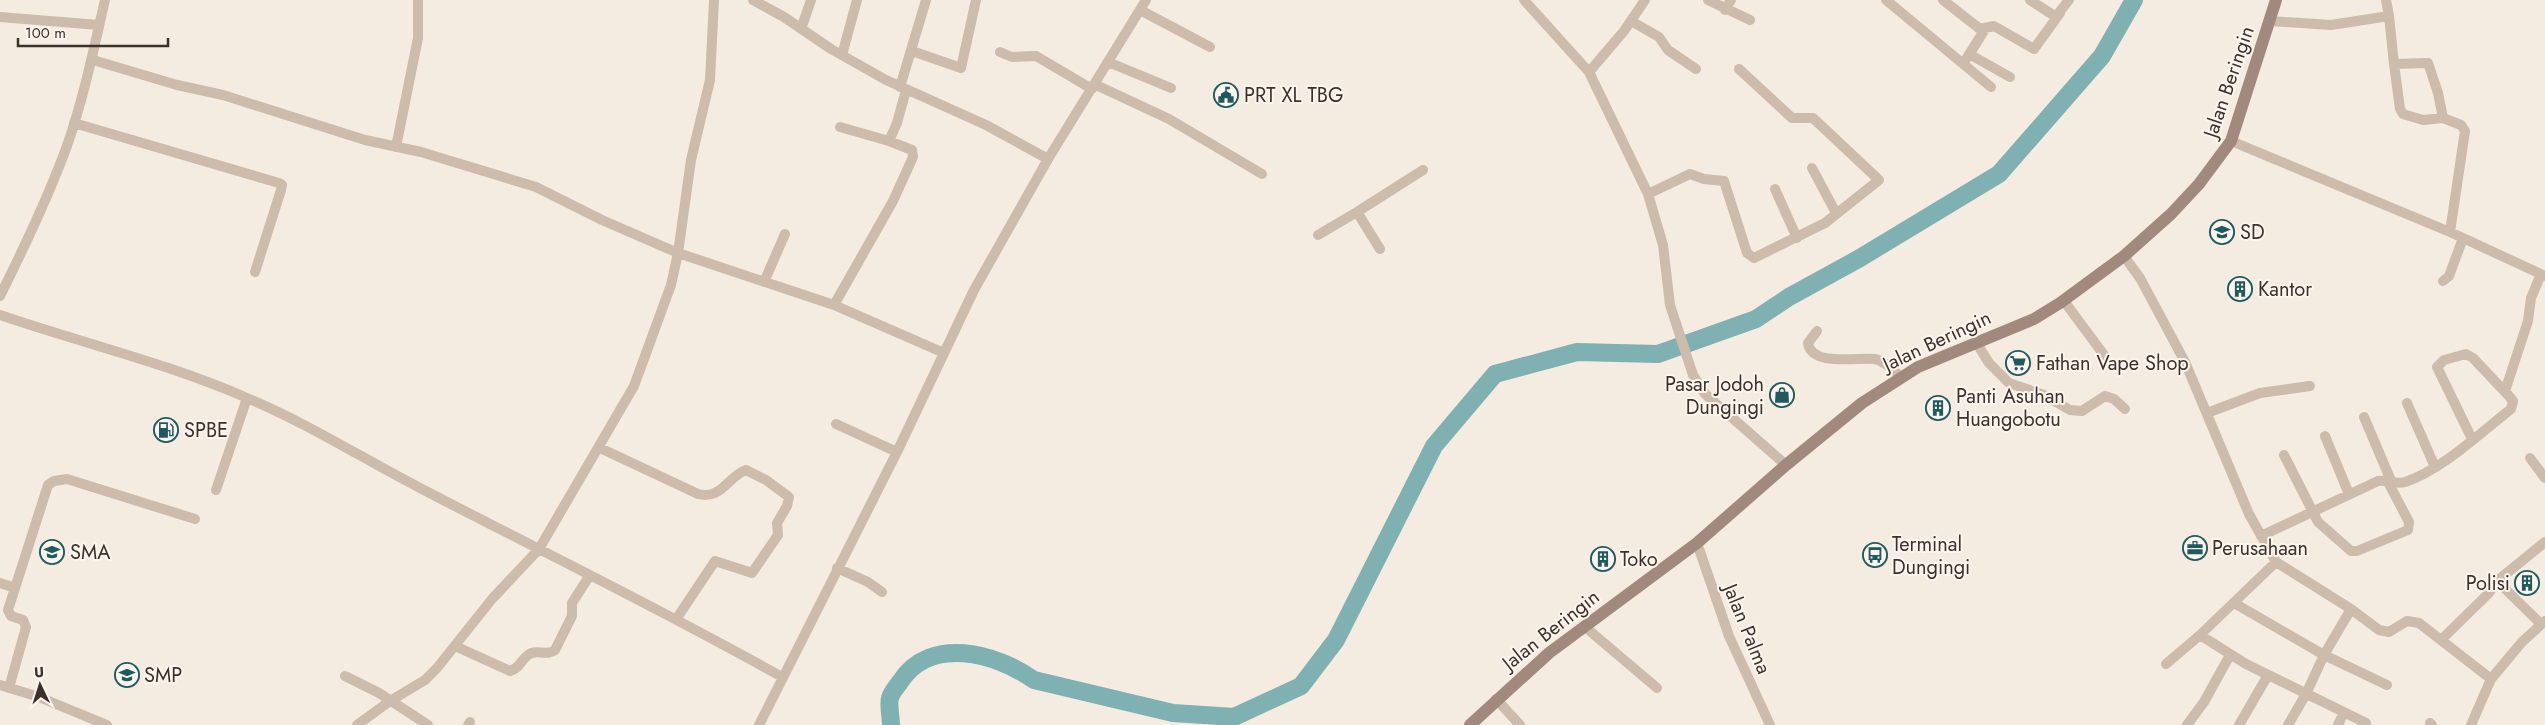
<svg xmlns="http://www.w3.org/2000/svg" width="2545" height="725" viewBox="0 0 2545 725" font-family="Jost,sans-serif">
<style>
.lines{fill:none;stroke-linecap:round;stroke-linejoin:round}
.river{stroke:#7fb0b2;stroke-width:18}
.street{stroke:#cdbbac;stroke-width:10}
.secondary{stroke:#a18a7d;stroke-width:12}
.labels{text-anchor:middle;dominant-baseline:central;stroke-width:4;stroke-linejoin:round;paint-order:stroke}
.street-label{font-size:20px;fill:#3b302b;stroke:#fbf5ee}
.poi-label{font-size:20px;fill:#3b302b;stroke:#fbf5ee;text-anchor:start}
</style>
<rect width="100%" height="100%" fill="#f4ebe1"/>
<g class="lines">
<path class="river" d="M891 725C891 717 888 705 890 698 891 693 897 686 900 682 930 635 996 653 1034 680L1173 713 1234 717 1301 686 1336 640 1434 446 1495 374 1577 352 1658 354 1756 319 1789 297 1860 258 1999 174 2102 56 2134 0"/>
<path class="street" d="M753 0 784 17 831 49 886 80 986 125 1048 159
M1524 0 1589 72 1648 194 1663 245 1670 305 1693 375 1705 394 1786 465
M1708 0 1750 20
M1886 0 1991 87
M1943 0 1980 29 1994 26 2034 49 2060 13
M2030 0 2053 15H2057L2069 0
M2386 0 2389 16
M1140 10 1210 47
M1725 10 1731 0
M0 17 99 25
M1631 21 1659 37 1668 50 1696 69
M2270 21 2331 25 2389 16 2394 64 2428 63 2438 93 2443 118 2461 125 2465 131 2450 232
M801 29 811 0
M912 51 961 68 976 0
M1000 52 1012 57 1036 56 1092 89
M1969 54 2010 77
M842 55 857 0
M1967 58 1985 29
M93 60 177 85 223 95 365 140 421 152 536 187 602 220 678 253 834 305 944 353
M1108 62 1171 88
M2394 64 2400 109 2403 114 2423 120 2443 118
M1589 72 1624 31 1645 0
M1094 84 1169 119 1262 174
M900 87 926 0
M74 123 279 183 282 185 281 190 255 272
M840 127 889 141 897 123 906 90
M2231 141 2450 232 2545 276
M396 147 418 38V0
M1812 168 1836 213
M1775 189 1797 238
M1648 194 1690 174 1704 179 1724 181 1747 253 1754 258 1825 223 1879 180 1813 118H1792L1739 69
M1318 235 1357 212
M1380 249 1357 212 1423 170
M2124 256 2140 278 2185 362 2249 514 2276 562 2351 609 2379 630 2389 632 2407 621 2419 623 2491 679
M2443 281 2449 276 2463 238
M764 282 785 234
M0 296C25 246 49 196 68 143 84 96 94 48 105 0
M2064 301 2104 355
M834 305 893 201 913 157 912 150 889 141
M0 315C82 343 167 363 247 398 307 423 362 458 420 488 541 551 663 610 782 677
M1817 331 1808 343C1811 367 1858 357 1875 359 1885 361 1894 371 1901 377
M1976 342 1989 363 2009 383 2044 395 2070 410 2082 411 2105 396 2114 399 2125 409
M2505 391 2528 321 2531 298 2541 274
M2407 403 2435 467
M2207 413 2260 393 2310 386
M2364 417 2392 483
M836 424 897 452
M2325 436 2349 494
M600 448 698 494C722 500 727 477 746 470L766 480 789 497 787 506 777 523 778 535 752 573 715 561 677 618
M2284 455 2318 522 2351 551H2357L2408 530 2409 522 2388 482
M2530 458 2545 478
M216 490 247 398
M2261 536 2378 481C2387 479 2395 485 2405 482 2442 470 2480 433 2511 409L2513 401 2508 395 2473 358 2466 354 2444 360 2437 367 2472 439
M1697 543 1729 636 1770 725
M2276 562 2200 635 2246 664 2366 723
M837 568 868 582 882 592
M2497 581 2541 624
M0 583 15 588
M2234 603 2324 655 2387 685
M1584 626 1657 688
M2441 640 2489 593 2497 581 2545 542
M455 646 510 671C519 669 521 660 528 655 536 648 547 657 555 650L572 616V603L590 575
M2166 664 2200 635
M345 676 379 693 428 725
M0 685 39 697 107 725
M9 688 26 627 23 620 11 616 8 610 48 485 54 481 67 479 195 519
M1496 699 1520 725
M2430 723 2432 725
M357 725 390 701 425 680 437 668 492 599 539 549 634 386 671 285 678 253 691 160 710 80 714 0
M468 725 470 722
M759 725 897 452 974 290 1048 159 1146 0
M2187 725 2204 702 2230 655
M2239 725 2268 675
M2288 725 2306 694 2324 655 2351 609
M2338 725 2344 712
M2471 725 2491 679 2522 642 2545 621"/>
<path class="secondary" d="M1470 725 1549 653 1697 543 1786 465 1862 403 1918 367 2034 319 2060 303 2124 256 2171 214 2199 184 2231 141 2276 0"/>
</g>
<defs>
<symbol id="civic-ring" viewBox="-11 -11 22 22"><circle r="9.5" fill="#fbf5ee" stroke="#1f5a5e" stroke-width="1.5"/><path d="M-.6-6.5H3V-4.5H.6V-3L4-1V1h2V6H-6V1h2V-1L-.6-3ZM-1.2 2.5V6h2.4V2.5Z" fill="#1f5a5e"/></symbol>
<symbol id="school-ring" viewBox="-11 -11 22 22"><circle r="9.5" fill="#fbf5ee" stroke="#1f5a5e" stroke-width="1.5"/><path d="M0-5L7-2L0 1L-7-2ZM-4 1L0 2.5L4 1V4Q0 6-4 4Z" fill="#1f5a5e"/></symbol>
<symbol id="building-ring" viewBox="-11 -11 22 22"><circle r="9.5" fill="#fbf5ee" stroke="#1f5a5e" stroke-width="1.5"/><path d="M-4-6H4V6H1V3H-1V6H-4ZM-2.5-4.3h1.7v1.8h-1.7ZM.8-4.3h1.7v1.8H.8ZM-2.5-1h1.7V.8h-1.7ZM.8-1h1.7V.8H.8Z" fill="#1f5a5e"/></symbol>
<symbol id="supermarket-ring" viewBox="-11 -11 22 22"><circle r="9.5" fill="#fbf5ee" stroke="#1f5a5e" stroke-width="1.5"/><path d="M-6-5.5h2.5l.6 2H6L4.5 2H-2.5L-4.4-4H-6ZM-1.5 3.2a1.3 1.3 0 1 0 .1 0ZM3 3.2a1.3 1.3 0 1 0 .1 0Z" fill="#1f5a5e"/></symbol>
<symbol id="shop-ring" viewBox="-11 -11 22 22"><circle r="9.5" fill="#fbf5ee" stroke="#1f5a5e" stroke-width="1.5"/><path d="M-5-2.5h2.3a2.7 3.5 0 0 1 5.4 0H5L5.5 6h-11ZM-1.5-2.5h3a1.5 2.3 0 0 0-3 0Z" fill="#1f5a5e"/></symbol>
<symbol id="fuel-ring" viewBox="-11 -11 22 22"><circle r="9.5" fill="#fbf5ee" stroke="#1f5a5e" stroke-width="1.5"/><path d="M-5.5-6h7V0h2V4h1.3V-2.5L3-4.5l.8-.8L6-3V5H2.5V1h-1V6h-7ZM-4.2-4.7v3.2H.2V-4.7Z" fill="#1f5a5e"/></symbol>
<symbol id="office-ring" viewBox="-11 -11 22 22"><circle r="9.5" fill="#fbf5ee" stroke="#1f5a5e" stroke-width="1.5"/><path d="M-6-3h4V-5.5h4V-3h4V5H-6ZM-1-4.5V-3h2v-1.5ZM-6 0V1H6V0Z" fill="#1f5a5e"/></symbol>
<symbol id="bus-ring" viewBox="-11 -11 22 22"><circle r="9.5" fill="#fbf5ee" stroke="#1f5a5e" stroke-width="1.5"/><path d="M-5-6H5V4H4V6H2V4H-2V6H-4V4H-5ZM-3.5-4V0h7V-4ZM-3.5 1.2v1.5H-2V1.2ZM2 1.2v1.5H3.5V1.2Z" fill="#1f5a5e"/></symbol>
</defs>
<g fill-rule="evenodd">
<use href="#civic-ring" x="1212" y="81" width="28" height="28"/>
<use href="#school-ring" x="2208" y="218" width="28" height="28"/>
<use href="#building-ring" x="2226" y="275" width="28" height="28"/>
<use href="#supermarket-ring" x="2004" y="349" width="28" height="28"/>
<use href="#shop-ring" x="1768" y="381" width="28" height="28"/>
<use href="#building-ring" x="1924" y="394" width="28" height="28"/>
<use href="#fuel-ring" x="152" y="416" width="28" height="28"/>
<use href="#office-ring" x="2181" y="534" width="28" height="28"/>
<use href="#school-ring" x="38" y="538" width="28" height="28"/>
<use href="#bus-ring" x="1861" y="541" width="28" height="28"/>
<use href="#building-ring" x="1589" y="545" width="28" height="28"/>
<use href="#building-ring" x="2513" y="569" width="28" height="28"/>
<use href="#school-ring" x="113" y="661" width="28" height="28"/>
</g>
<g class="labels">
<g class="street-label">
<text transform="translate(2229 82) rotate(-71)">Jalan Beringin</text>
<text transform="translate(1937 341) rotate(-25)">Jalan Beringin</text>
<text transform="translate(1747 629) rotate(68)">Jalan Palma</text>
<text transform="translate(1551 630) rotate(-38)">Jalan Beringin</text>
</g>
<g class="poi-label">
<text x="1244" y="95">PRT XL TBG</text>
<text x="2240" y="232">SD</text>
<text x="2258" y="289">Kantor</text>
<text x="2036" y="363">Fathan Vape Shop</text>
<text x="1764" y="384" text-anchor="end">Pasar Jodoh<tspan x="1764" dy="23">Dungingi</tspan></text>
<text x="1956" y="396">Panti Asuhan<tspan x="1956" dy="23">Huangobotu</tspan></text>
<text x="184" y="430">SPBE</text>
<text x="1892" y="544">Terminal<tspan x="1892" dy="23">Dungingi</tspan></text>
<text x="2212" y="548">Perusahaan</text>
<text x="70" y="552">SMA</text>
<text x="1620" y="559">Toko</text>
<text x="2510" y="583" text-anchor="end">Polisi</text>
<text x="144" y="675">SMP</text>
</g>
</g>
<g transform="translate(40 685) rotate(356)" stroke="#fbf5ee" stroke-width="4" paint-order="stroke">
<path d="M0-4L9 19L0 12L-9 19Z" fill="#3b302b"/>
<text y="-8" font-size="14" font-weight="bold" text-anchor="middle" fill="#3b302b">U</text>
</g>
<path d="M18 38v8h150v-8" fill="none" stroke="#3b302b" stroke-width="2.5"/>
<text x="25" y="38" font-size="15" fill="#3b302b" stroke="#fbf5ee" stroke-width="4" paint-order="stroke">100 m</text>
</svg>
